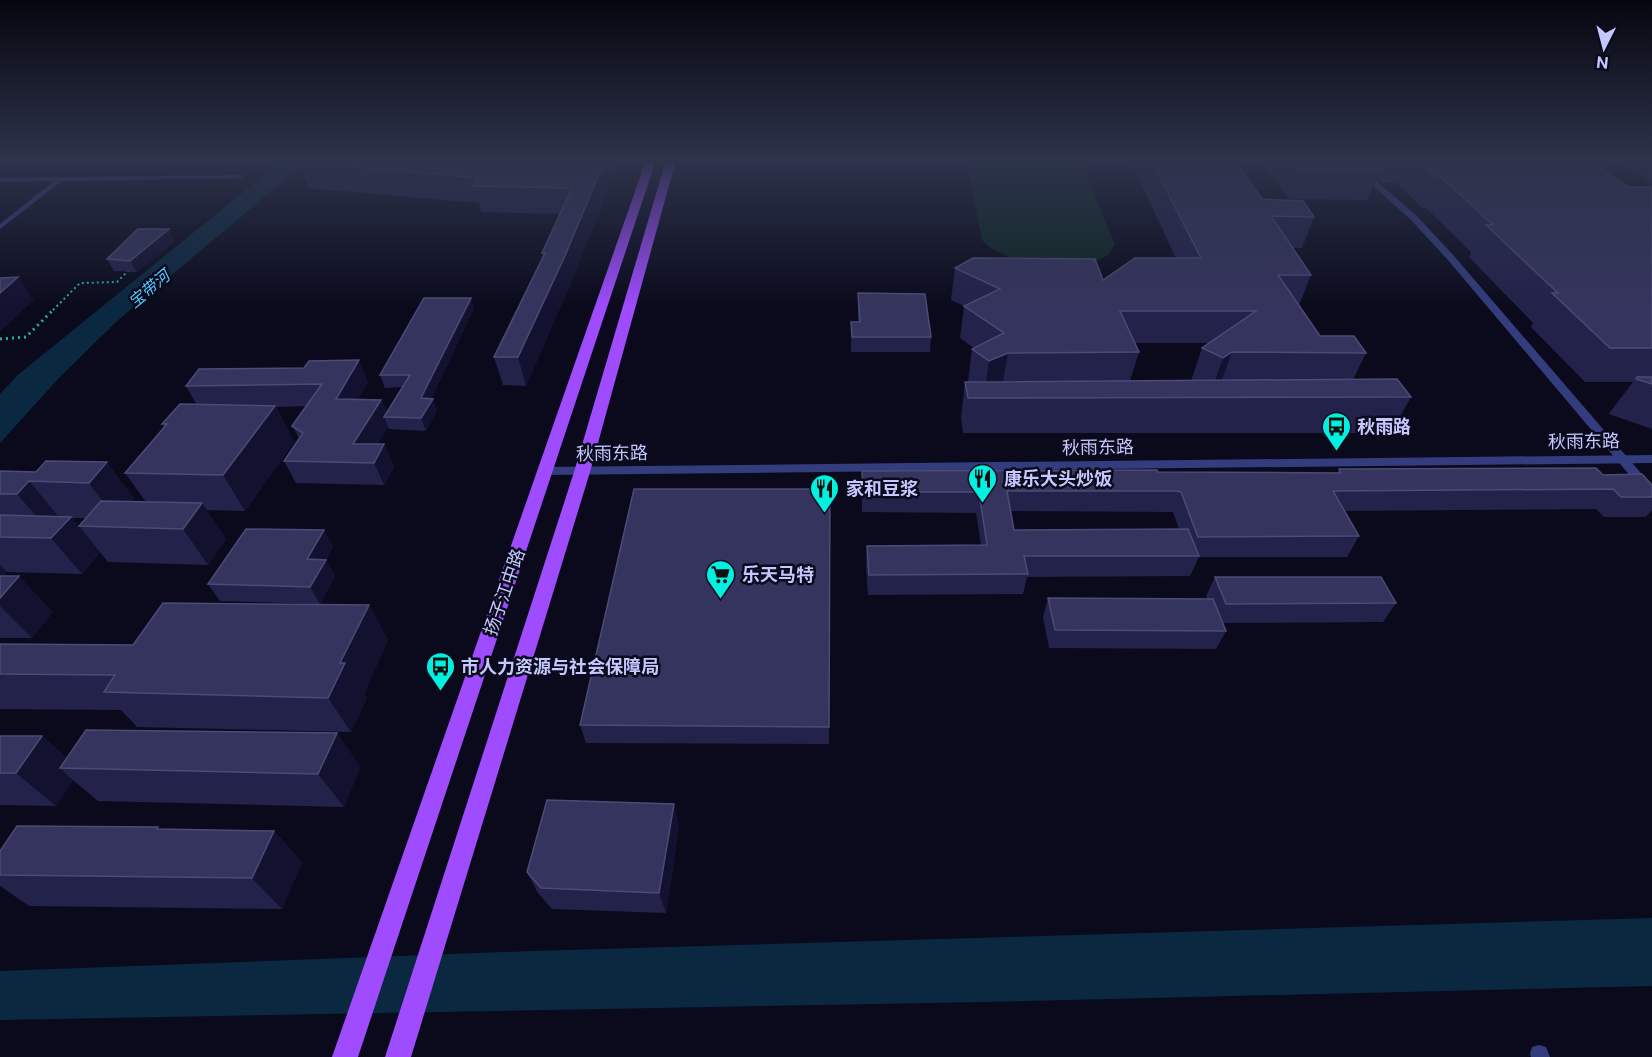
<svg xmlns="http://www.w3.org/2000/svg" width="1652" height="1057" viewBox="0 0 1652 1057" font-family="'Public Sans','Noto Sans SC',sans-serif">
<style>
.green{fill:#0d2621}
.water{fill:#0a2840}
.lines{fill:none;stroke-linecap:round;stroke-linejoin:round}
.path-far1{stroke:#28b092;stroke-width:2;stroke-dasharray:2 3;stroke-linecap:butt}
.path{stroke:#28b092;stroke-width:3;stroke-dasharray:2 4;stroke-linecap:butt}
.service{fill:#333c7d;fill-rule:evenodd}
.minor{fill:#333c7d;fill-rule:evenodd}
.tertiary{fill:#333c7d;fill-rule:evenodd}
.primary{fill:#9f4cff;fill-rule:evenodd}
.wall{fill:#23224b;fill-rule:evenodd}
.shaded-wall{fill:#121130}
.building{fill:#35345e;stroke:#4b4b77;stroke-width:1.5}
.labels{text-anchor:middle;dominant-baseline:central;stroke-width:5;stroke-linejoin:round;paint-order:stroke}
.far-water-label{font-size:16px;font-style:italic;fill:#53cbff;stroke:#0a0a1c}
.poi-label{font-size:18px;font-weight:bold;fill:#c5c8ff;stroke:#0a0a1c;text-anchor:start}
.street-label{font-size:18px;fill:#c5c8ff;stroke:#0a0a1c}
</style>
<rect width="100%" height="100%" fill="#0a0a1c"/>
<path class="green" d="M966 160H1080L1115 244 1108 255 1089 265 1015 260 989 247 982 240Z"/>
<path class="water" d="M283 160H308L116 322 59 378 0 443V394L19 374Z
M1652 918V986L985 1002 0 1020V971L533 951Z"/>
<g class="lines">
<path class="path-far1" d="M53 310 80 283 117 282 130 269"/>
<path class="path" d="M0 339 26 337 54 309"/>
<path class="service" d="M240 175 243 177 242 178 62 181 0 229V224L54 181 0 182V178Z"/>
<path class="minor" d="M1345 160H1352L1417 216 1454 256 1652 486V498L1648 497 1448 260 1411 220Z
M1539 1045 1546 1047 1550 1057H1531L1530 1054 1532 1047Z"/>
<path class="tertiary" d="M1652 455V463L545 475 539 471 545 467Z"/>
<path class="primary" d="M646 160H656L358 1057H332Z
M666 160H676L590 472 411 1057H385L574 472Z"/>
</g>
<path class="wall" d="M620 160 570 285 526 386 503 385 494 357 543 257 542 253 560 214 481 212 479 203 309 188 299 162Z
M1130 160H1234L1262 199 1314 217 1302 248H1293L1311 275 1299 305 1320 336 1366 353 1353 380 1411 397 1391 433H963L961 418 965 382H968L972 349 974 348 960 338 964 306 951 300 955 268 1103 280 1176 258ZM1135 343H1209L1202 348 1191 381H1130L1139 352Z
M1261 160H1589L1628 187H1652V429L1609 414 1610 412 1633 382H1585L1531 327 1533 323 1469 257 1471 252 1426 208H1422L1397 183H1382L1377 179 1367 200 1289 199Z
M1634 160H1652V184L1629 168Z
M175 241 137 272 114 271 107 259Z
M858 293 931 337 930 352H851V322H858Z
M474 309 431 398 437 411 426 431 389 429 388 427 377 444H384L394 467 384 485 296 483 284 461 299 438 292 426 306 406 276 407 294 442 245 511 206 510 226 539 208 565 108 562 79 526 86 518H72L100 552 82 574 7 572 3 576 53 612 32 638H0V471L36 472 46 461 134 498 131 502H146L125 473 164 427 162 424 197 405 186 386 368 382 358 399 381 400 387 412 402 387 385 388 380 375Z
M1339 469 1603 475 1652 485V510L1646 517H1604L1596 509 1344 511 1359 536 1347 557H1199L1190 576 1027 577 1023 594 868 595 866 566 867 546 981 545 976 513 862 512V471L1337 473ZM1010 511 1170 512H1173L1179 529 1014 530Z
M830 489 829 744 586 743 580 725Z
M324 530 333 547 326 560 335 576 320 604 220 601 208 584Z
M1215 577 1396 603 1383 622 1222 623 1226 631 1216 649 1049 648 1043 617 1048 598 1207 599 1206 596Z
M369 605 388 640 364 694 367 698 351 732 137 727 121 710 0 709V644L133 645Z
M337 733 360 767 344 807 98 801 73 780 56 806 0 805V736H42L67 758Z
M679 826 666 913 552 909 538 893 527 872Z
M160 829 274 831 302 862 282 909 29 906 0 886V851Z"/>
<path class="shaded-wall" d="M605 160H620L570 285 526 386 518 357Z
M169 229 175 241 137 272 130 261Z
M18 277 34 300 0 332V293Z
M471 298 474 309 426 411 421 398Z
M1232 352 1220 385 1211 392 1223 358Z
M1008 353 1002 387 984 395 989 361Z
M359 360 368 382 346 421 336 399Z
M433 399 437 411 426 431 421 418Z
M381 400 389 417H384L388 427 366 463 353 444Z
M275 406 294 442 245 511 223 475Z
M384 444 394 467 384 485 374 463Z
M107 462 134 498 116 519 89 483Z
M29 481 59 517 48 530 17 494Z
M202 503 226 539 208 565 183 529Z
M71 517 100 552 82 574 51 538Z
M324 530 333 547 326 560 335 576 320 604 310 587 307 559Z
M0 565 7 572 0 580Z
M19 576 53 612 32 638 0 606V598Z
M369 605 388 640 364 694 367 698 351 732 328 698 340 663Z
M337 733 360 767 344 807 318 774Z
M42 736 79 769 60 768 73 780 56 806 16 773Z
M674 804 679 826 666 913 659 893Z
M274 831 302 862 282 909 252 878Z"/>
<path class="building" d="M303 160H605L564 258 518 357H494L545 253H542L572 188 474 186 479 178 299 162Z
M1151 160H1234L1262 199 1303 201 1314 217 1271 216 1311 275H1278L1320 336H1354L1366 353 1232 352 1223 358 1202 348 1256 311H1120L1139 352 1008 353 989 361 972 349 1004 333 964 306 1000 289 955 268 973 258 1095 259 1103 280 1135 258H1201Z
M1294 160H1371L1381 170 1300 169Z
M1418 160H1589L1628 187H1652V348H1610L1552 293H1558L1486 225H1493L1441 177H1437Z
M138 229H169L130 261 107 259Z
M18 277 0 293V278Z
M858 293 925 294 931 337H852L851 322H860Z
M424 298H471L421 398 433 399 421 418 384 417 410 375H380Z
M359 360 336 399 381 400 353 444H384L374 463 284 461 303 433 292 426 322 384 186 386 199 369 304 368 309 361Z
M1637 377H1652V384L1636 379Z
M1397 379 1411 397 968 398 965 382Z
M180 404 275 406 223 475 125 473 167 424H162Z
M46 461 107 462 89 483 29 481 17 494H0V471L36 472Z
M1596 468 1603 475 1642 474 1652 485V497H1621L1613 489 1333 491 1359 536 1198 537 1181 492 1177 491H1007L1014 530 1188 529 1199 556H1024L1028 574 869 575 867 546 987 545 979 492H863L862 471 1157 470 1158 472 1341 473 1339 469Z
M634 489H830L829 727 580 725Z
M101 501 202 503 183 529 79 526Z
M0 515 71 517 51 538 0 537Z
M246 529 324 530 307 559 326 560 310 587 208 584Z
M0 576H19L0 598Z
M1215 577H1381L1396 603 1226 604Z
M1048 598 1213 599 1226 631 1055 630Z
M163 603 369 605 340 663H345L328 698 104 692 115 675 0 674V644L133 645Z
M86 730 337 733 318 774 60 768Z
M0 736H42L16 773H0Z
M547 800 674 804 659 893 541 888 527 872Z
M17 826 158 827 157 829 274 831 252 878 0 875V851Z"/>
<linearGradient id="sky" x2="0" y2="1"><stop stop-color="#06060f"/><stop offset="0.52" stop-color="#2d334b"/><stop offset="1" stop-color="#2d334b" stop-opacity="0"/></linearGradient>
<rect width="1652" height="308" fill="url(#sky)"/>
<defs>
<symbol id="bus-pin" viewBox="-11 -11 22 30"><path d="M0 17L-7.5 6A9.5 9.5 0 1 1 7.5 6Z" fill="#00f0e1" stroke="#0a0a1c"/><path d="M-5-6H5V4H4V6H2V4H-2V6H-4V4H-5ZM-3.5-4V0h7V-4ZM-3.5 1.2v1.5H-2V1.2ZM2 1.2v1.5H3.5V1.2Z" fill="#111"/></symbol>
<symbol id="restaurant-pin" viewBox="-11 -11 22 30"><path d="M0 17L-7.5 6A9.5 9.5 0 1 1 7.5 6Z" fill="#00f0e1" stroke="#0a0a1c"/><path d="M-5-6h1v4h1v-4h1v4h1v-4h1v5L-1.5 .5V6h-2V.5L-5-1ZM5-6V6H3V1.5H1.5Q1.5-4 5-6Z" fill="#111"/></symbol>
<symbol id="supermarket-pin" viewBox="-11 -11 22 30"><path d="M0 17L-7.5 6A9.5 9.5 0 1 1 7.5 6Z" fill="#00f0e1" stroke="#0a0a1c"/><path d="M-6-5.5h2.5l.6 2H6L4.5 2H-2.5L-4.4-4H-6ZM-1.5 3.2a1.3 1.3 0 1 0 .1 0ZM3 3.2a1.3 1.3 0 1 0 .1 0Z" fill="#111"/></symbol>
</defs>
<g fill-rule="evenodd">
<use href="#bus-pin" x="1320" y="410" width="33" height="45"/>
<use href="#restaurant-pin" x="966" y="462" width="33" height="45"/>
<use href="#restaurant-pin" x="808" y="472" width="33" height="45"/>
<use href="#supermarket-pin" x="704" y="558" width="33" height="45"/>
<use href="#bus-pin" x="424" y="650" width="33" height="45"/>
</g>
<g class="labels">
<g class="far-water-label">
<text transform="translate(149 289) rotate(-40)">宝带河</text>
</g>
<g class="poi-label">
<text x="1357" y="426">秋雨路</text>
<text x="1004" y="478">康乐大头炒饭</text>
<text x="846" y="488">家和豆浆</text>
<text x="742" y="574">乐天马特</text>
<text x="461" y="666">市人力资源与社会保障局</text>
</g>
<g class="street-label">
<text transform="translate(1584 441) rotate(-1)">秋雨东路</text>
<text transform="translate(1098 447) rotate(-1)">秋雨东路</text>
<text transform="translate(612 453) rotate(-1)">秋雨东路</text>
<text transform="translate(504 592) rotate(-71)">扬子江中路</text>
</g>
</g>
<g transform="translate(1604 48) rotate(186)" stroke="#0a0a1c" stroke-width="4.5" paint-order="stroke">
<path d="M0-4.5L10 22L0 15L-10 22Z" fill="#c5c8ff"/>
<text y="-9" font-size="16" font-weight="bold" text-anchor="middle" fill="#c5c8ff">N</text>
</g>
</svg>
